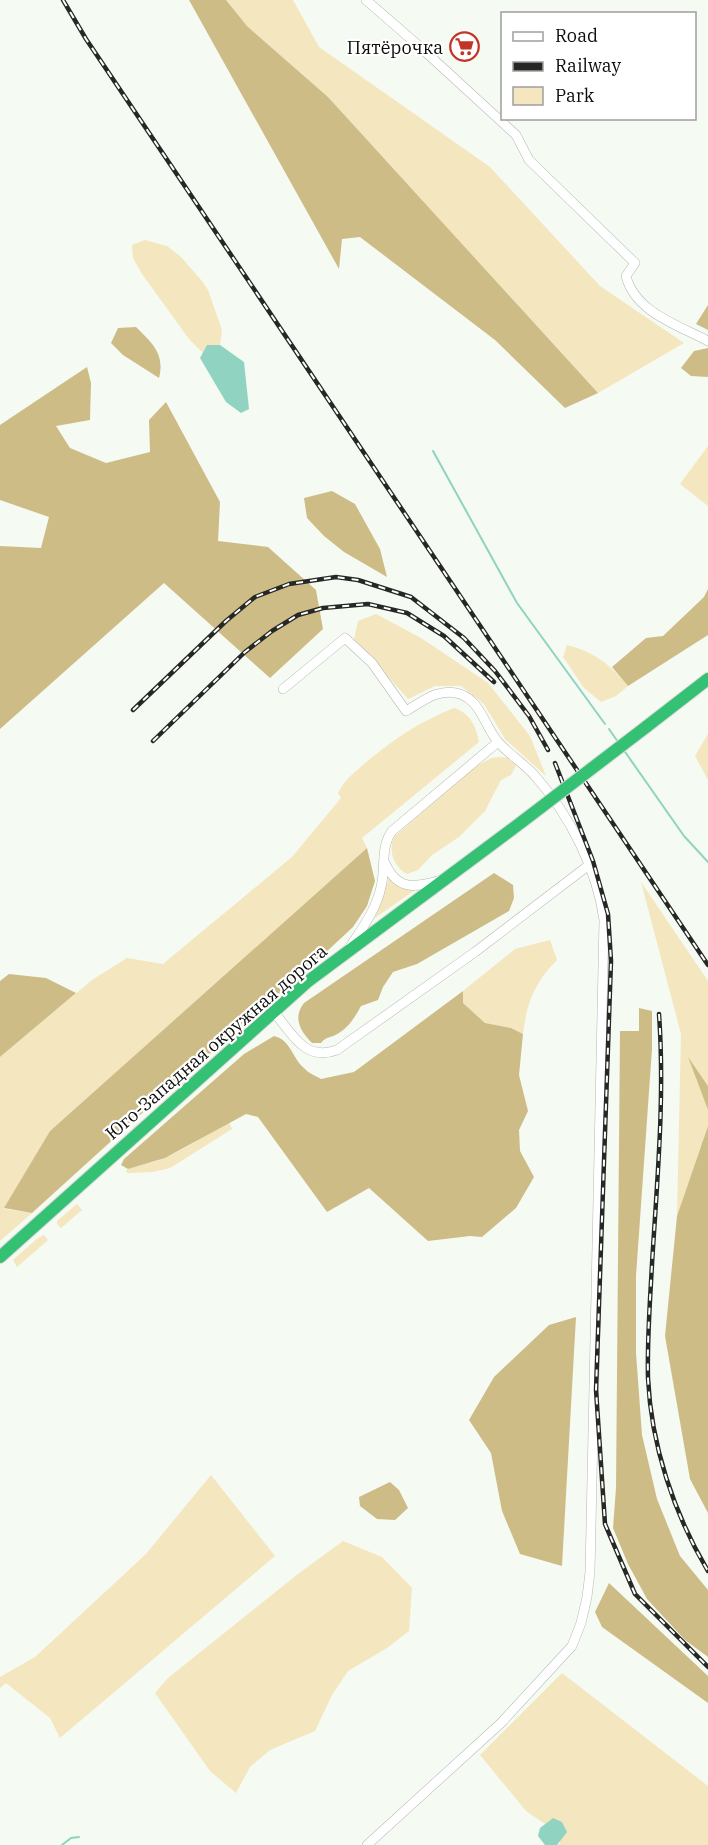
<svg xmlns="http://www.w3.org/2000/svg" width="708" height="1845" viewBox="0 0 708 1845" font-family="'IBM Plex Serif',serif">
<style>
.green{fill:#f4e6be}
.forest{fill:#cebc87}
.water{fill:#90d3c0}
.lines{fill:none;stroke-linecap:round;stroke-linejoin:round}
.stream{stroke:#90d3c0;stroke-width:2}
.minor-casing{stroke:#b3b8b0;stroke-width:10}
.highway-casing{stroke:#d8d8d8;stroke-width:14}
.minor{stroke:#fff;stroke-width:9}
.highway{stroke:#34c174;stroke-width:12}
.rail-casing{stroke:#262825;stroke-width:4.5}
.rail{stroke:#fff;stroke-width:2;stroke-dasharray:7;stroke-linecap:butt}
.highway-bridge-casing{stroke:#d8d8d8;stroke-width:14;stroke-linecap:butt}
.highway-bridge{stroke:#34c174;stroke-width:12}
.labels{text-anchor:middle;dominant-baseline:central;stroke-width:4.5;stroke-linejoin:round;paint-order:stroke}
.poi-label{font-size:18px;fill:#0c0e0b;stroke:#fff;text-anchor:end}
.street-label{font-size:18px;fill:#0c0e0b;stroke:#fff}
</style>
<rect width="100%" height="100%" fill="#f5faf2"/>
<path class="green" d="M226 0H293L319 47 490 167 600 286 684 343 598 393 328 97 247 26Z
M145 240 167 246 181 257 202 281 208 290 222 330 220 345H207L203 353 189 339 142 274 133 258 132 245Z
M708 446V506L680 484Z
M376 614 421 638 488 683 530 736 546 776 505 739 484 704 461 686H435L408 699 354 639 358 621Z
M567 645C596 653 608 663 628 686L616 696 601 702 584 688 563 657Z
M454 708C470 713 476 726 479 742L362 838 367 848 50 1131 4 1209 32 1213 0 1241V1057L92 980 127 958 163 964 292 857 341 798 338 793C345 778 358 770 370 759 400 735 418 723 454 708Z
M708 734V780L695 756Z
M500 757 508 758 516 766 511 775 501 780 485 811 459 837 432 855 418 870 407 874C394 867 387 850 395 836L472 769 491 758Z
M389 878 407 889 415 890 375 918Z
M641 882 708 981V1086L689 1060 708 1110V1126L677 1216 681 1034Z
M550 940 557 960C534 983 527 1003 523 1034L511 1028 485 1023 463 1003V991L515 949Z
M229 1122 232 1129 170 1168 153 1172 128 1173 126 1172V1170C137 1165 150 1164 162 1159 185 1150 207 1134 229 1122Z
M77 1204 82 1210 61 1228 57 1224V1221Z
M44 1235 48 1240 17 1267 13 1260 15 1258 38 1238Z
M211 1475 275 1556 60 1738 50 1718 6 1683 0 1688V1677L35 1657 146 1554Z
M343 1541 382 1557 412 1588 409 1631 387 1648 348 1671 332 1695 315 1731 270 1750 250 1767 236 1793 210 1771 155 1693 168 1678 298 1574Z
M562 1673 708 1786V1845H557L560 1843 553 1818 545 1824 526 1811 480 1755Z"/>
<path class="forest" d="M189 0H226L247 26 328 97 598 393 565 408 495 340 360 237 342 239 339 269Z
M708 305V330L696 324Z
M136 327C153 344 165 354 159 378L123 355 111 343 118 328Z
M708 348V377L691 376 681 368 694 351Z
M87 367 91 383 90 420 56 426 70 448 106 463 150 452 149 420 166 402 220 502 218 541 268 547 316 590 323 629 270 678 164 583 0 729V546L41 548 49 517 0 500V425Z
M332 491 355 504 380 549 387 577 344 552 324 536 307 518 304 498Z
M708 589V635L628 686 612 667 646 638 663 636 704 597Z
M367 848 375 881 367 906 353 927 308 969 162 1095 32 1213 4 1208 50 1131Z
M494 873 513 885 514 898 509 911 417 964 393 972 383 987 378 1000 361 1006C355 1017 349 1027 339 1033 332 1038 326 1036 321 1043H312C301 1032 292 1018 304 1003Z
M9 974 46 978 76 993 0 1057V981Z
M463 991V1003L485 1023 511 1028 523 1034 519 1075 528 1111 519 1130 520 1151 534 1177 516 1208 482 1237 470 1236 428 1241 369 1188 327 1212 258 1117 246 1114 165 1158 128 1169 121 1165 124 1159 244 1054 274 1036C291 1040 292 1058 304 1068 308 1073 316 1076 321 1079L354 1072Z
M639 1008 652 1011V1049L636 1276V1353L642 1435 657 1499 680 1556 708 1590V1657L685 1640 647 1599 628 1564 613 1528 616 1488 620 1031H639Z
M688 1057 708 1086V1110Z
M708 1126V1513L690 1479 665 1336 677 1216Z
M576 1317 562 1566 520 1554 502 1511 491 1453 469 1420 494 1377 549 1325Z
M390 1482 399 1490 408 1508 395 1520 377 1519 360 1506 359 1497Z
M609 1583 708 1676V1703L602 1627 595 1612Z"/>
<path class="water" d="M207 345H220L244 362 249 409 241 413 226 402 200 358Z
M553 1818 562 1822 567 1832 557 1845H545L538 1836 540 1828Z"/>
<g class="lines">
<path class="stream" d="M433 451 517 603 605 724
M609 729 618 742
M623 749 684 836 708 862
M62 1845 71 1838 79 1837"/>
<defs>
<path id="minor" d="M366 0 419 46 516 135 529 160 635 263 626 276C635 312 678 325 708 341
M283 689 345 638 372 663 406 711C423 701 439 687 460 694 482 702 485 728 499 743 511 756 526 765 536 777 570 816 597 869 604 920L590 1572 587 1597 581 1623 572 1646 501 1723 367 1845
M385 863C398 892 415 887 441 880
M350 947C363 927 376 910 381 887 386 868 380 847 392 831L498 742
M273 1011C292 1033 304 1062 337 1050L475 952 589 865"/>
<path id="highway" d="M646 727 708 679
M0 1257 307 982 523 821"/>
</defs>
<use href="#minor" class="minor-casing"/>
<use href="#highway" class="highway-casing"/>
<use href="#minor" class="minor"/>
<use href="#highway" class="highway"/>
<defs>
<path id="rail" d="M63 0 86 39 708 965
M133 710 226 621 255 597 289 584 336 577 358 580 411 597 464 638 495 671 529 716 548 750
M153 741 245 652 272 631 298 615 323 608 368 604 407 613 444 636 494 682
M555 763 593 861 608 914 611 961 596 1390 605 1524 635 1594 708 1667
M659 1014C665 1098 657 1181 652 1264 650 1302 647 1340 648 1378 651 1445 674 1514 708 1571"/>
</defs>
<use href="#rail" class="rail-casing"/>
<use href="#rail" class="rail"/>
<defs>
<path id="highway-bridge" d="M523 821 646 727"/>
</defs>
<use href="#highway-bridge" class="highway-bridge-casing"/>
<use href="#highway-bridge" class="highway-bridge"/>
</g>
<defs>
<symbol id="supermarket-ring" viewBox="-11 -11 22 22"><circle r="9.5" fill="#fff" stroke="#c13426" stroke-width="1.5"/><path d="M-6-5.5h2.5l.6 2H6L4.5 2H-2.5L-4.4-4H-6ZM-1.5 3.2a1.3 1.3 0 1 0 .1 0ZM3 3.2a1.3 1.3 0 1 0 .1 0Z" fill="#c13426"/></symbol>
</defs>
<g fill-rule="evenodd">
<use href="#supermarket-ring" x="448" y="30" width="33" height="33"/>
</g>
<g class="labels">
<g class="poi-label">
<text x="443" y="47">Пятёрочка</text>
</g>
<g class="street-label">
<text transform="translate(216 1042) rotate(-41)">Юго-Западная окружная дорога</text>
</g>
</g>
<rect x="501" y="12" width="195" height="108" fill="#ffffff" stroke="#9e9f9d" stroke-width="1.5"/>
<rect x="513" y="32" width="30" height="9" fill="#ffffff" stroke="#9e9f9d" stroke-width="1.5"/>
<text x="555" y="42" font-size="18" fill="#0c0e0b">Road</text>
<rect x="513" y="62" width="30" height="9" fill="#262825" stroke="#9e9f9d" stroke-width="1.5"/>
<text x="555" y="72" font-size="18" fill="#0c0e0b">Railway</text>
<rect x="513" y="87" width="30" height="18" fill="#f4e6be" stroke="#9e9f9d" stroke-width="1.5"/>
<text x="555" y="102" font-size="18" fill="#0c0e0b">Park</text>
</svg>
